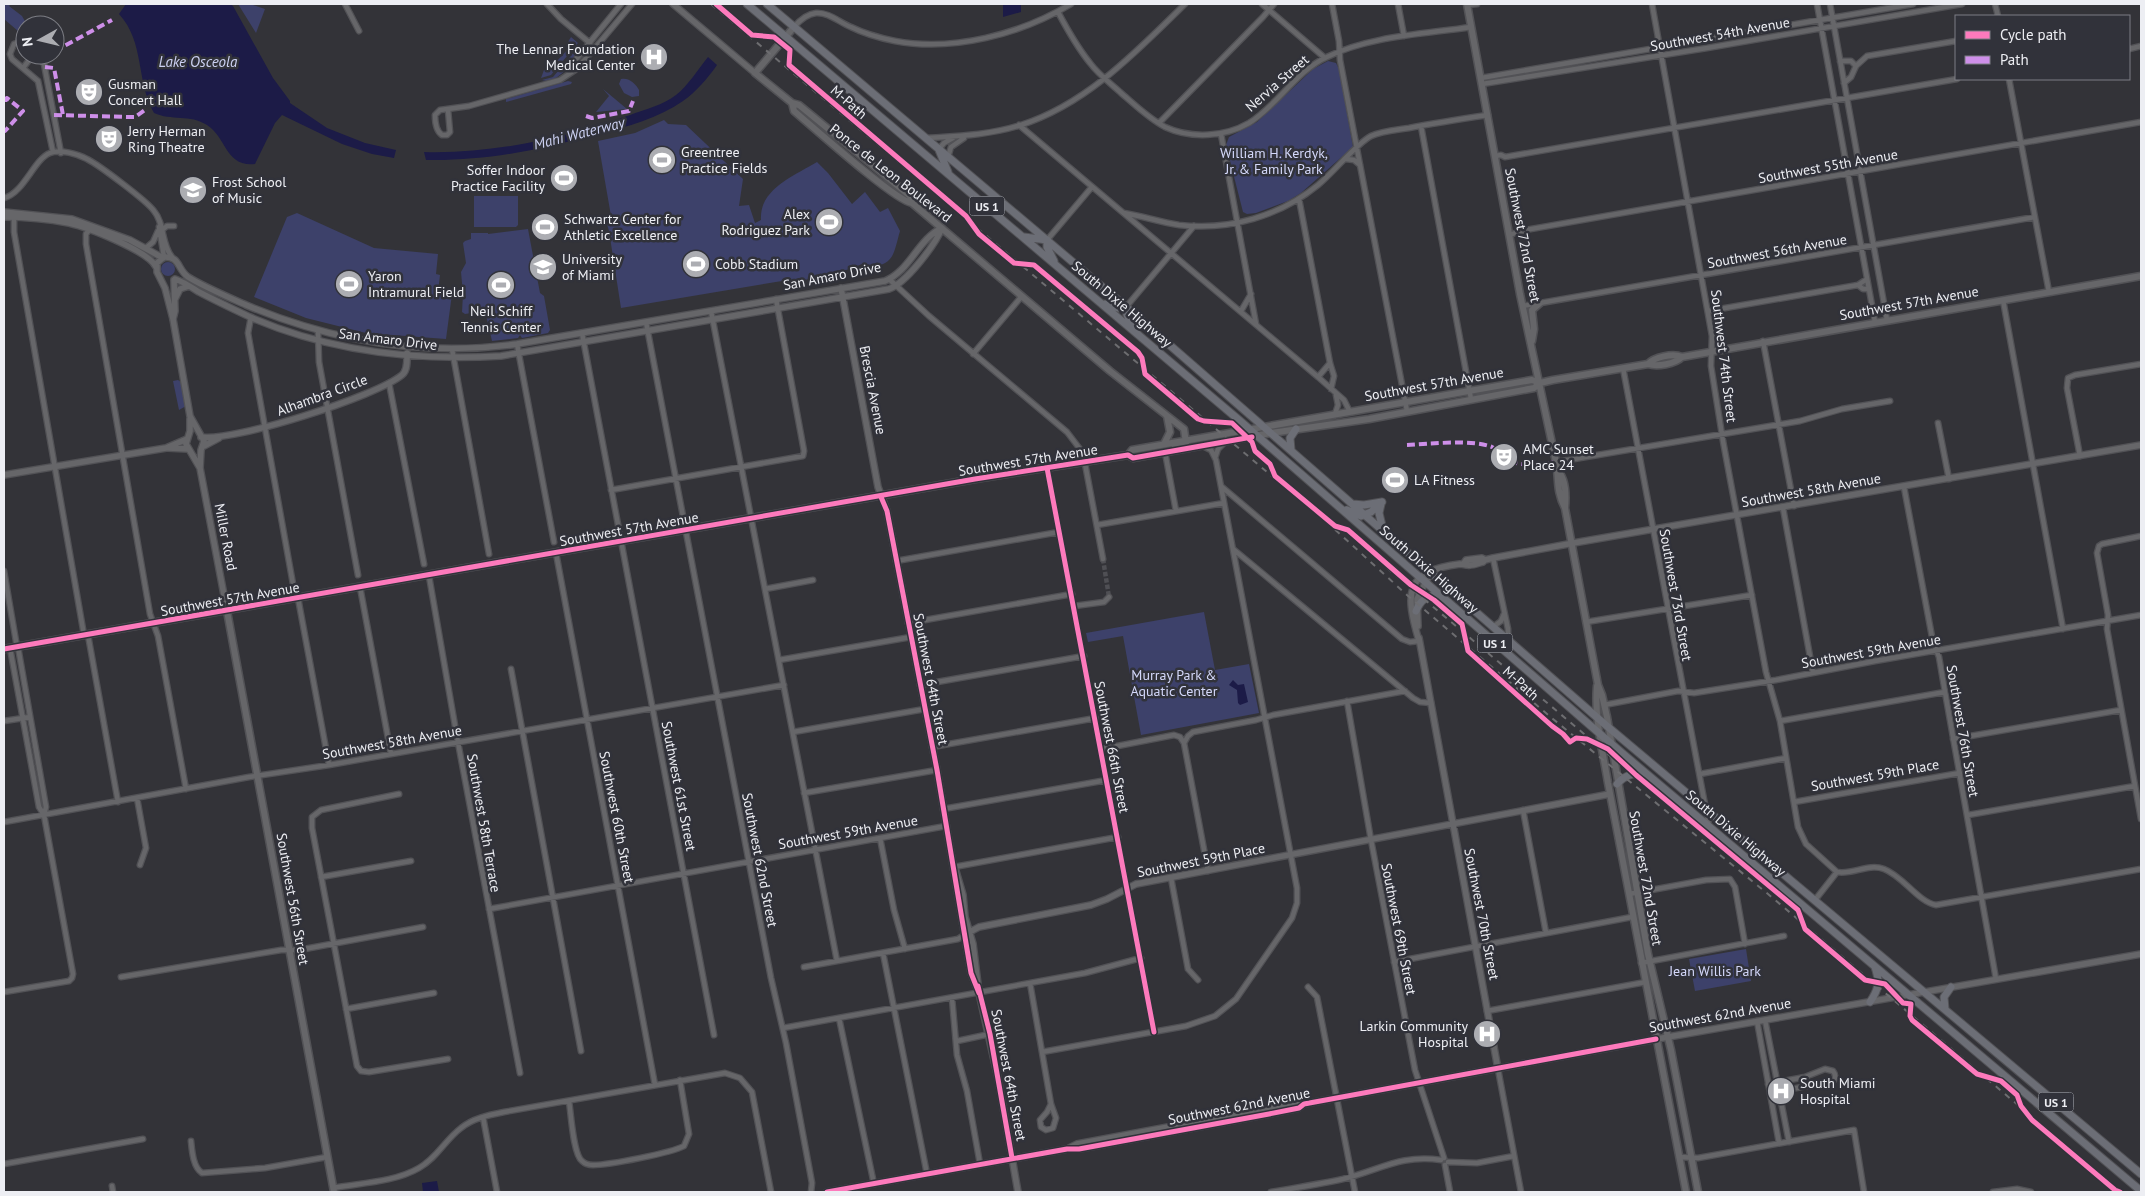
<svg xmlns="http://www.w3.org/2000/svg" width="2145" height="1196" viewBox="0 0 2145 1196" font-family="'PT Sans',sans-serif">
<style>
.green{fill:#3d416a}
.water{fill:#1c1b47}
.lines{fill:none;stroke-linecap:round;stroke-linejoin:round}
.minor-tunnel{stroke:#4f4f54;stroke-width:4.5;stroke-dasharray:4.5 2;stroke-linecap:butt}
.minor-casing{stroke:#525256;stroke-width:7}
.tertiary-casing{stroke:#525256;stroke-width:8}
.secondary-casing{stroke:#525256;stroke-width:9}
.trunk-casing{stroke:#525256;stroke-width:9}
.minor{stroke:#666669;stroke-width:4.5}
.tertiary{stroke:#666669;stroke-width:5.5}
.secondary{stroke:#666669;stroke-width:6}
.trunk{stroke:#6c6e76;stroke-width:7}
.rail{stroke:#6d6d70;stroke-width:2;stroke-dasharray:6 6;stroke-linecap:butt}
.quiet{stroke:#ce8fe9;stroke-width:4;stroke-dasharray:8 4;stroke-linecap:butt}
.cycleway-casing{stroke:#31323a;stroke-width:8}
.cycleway{stroke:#fd7abc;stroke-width:5}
.labels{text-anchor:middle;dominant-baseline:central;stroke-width:5;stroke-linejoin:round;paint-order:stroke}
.shield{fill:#31323a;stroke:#b5b6bc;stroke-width:1}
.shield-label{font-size:12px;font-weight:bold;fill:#edeef3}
.street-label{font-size:14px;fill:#edeef3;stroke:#31323a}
.poi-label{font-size:14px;fill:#edeef3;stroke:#31323a;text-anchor:start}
.park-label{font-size:14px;fill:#d4d8fa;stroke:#31323a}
.water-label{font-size:15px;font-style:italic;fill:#ccd1f2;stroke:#31323a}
</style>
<rect width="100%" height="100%" fill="#333338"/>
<path class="green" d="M4 4H11L9 6 22 16 27 25H25V37L4 19Z
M238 4H250L265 9 256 33Z
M571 37 578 43 551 75 541 78 544 70 549 71 554 65 552 60 556 62 571 46 568 42Z
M580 45 583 48C574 59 559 85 542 80L553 77Z
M1328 61 1336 63 1339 69 1353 147 1301 193 1288 201 1256 213 1247 214 1243 212 1226 145 1229 137 1257 122 1313 69Z
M621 79C629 77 636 84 639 90V96L632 97 624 93 619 84Z
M568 81 572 82 571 84 506 102V99Z
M603 89 627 109 596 112 609 96Z
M664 120 668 124 686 125 743 179 739 206 749 205 755 223 761 220C759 189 794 176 817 162L828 173 852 204 865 192 880 212 888 208 900 231C893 255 895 264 868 268L865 263 838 273 790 283 788 280 621 308 609 231 605 217 611 216 598 141 635 133Z
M474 196H518V225L516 227H474Z
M297 213 374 248 438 254 436 274 440 275 438 292 452 294 446 339 366 333 306 318 254 297 287 217Z
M528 229 540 293 544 296 550 330 548 333 522 338 520 335 518 338 492 341 485 311 465 314 462 312 463 294 461 272 466 263 463 243 465 241 471 239V233H488V234Z
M161 269a7 7 0 1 1 14 0a7 7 0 1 1-14 0Z
M178 380 181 382 186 406 179 410 173 381Z
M1204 612 1215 670 1249 664 1259 713 1141 735 1123 636 1088 642 1086 633Z
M1746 949 1751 981 1695 991 1689 959Z"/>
<path class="water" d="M126 4H230L233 6 273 78 290 101V103L327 128 365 143 396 150 394 158 372 154 342 144 282 115 275 123 255 164C225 167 227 138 207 125 190 114 171 121 154 113 136 82 145 42 119 14Z
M1003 4H1021V12L1003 17Z
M708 57 717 65C708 78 696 92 683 101 659 118 627 127 598 134 539 150 487 161 426 160L424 152C493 154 565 138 630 115 646 109 663 105 676 95 687 87 699 68 708 57Z
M1233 680 1238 685 1244 684 1248 702 1240 705 1238 703 1237 690 1229 685Z
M437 1181 439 1192H423L422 1183Z"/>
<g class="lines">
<path class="minor-tunnel" d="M1103 559 1109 597"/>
<defs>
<path id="minor" d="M345 4 359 31
M547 4 561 19 590 43
M1262 4 1325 58
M1332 4 1339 41 1340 60 1407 411
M1398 4 1404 36
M1652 4 1712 336 1711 366 1723 441 1766 672 1780 721 1798 827 1806 844 1837 872
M1817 4 1875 322
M1830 4 1887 320
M1995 4 1998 16
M1467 5 1477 4
M1058 12C1067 29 1077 47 1090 63 1098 74 1110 83 1120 92 1134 104 1148 118 1165 127 1191 139 1225 137 1249 123 1278 105 1296 71 1327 57 1369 36 1425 34 1471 27
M794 27C800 20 807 14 816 13 829 12 840 23 851 27 865 34 880 38 895 41 953 52 1021 34 1071 4
M25 46 18 43 14 44 10 54 12 59 38 81 53 152
M2129 49 2141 46
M36 55 44 64 61 153
M1840 61H1851L1856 66 1851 77 1844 83
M1856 66 1867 56 1956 41
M23 68 33 55
M569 72 573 63 621 4
M1481 78 1913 4
M2009 79 2049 292
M1482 84 1707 48 1962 4
M448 110 450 132 447 135H442C436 131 435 122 435 115L440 110 469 106 560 80 578 68 632 4
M1159 123 1263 17 1274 4
M1019 125 1318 377 1344 400 1350 412
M1421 126 1471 399
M1221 134 1256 324
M927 138C959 136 990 135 1021 125 1087 104 1137 51 1185 4
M939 149 944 143 953 138
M1495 156 1501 155 1505 157 1957 79
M948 157 951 147 964 138
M1346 159 1354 160 1360 165
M4 198C24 193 34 159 50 153 60 149 78 154 87 159 99 165 147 201 154 211 165 224 161 244 172 257
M1299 199 1330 363 1334 376 1331 389
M1124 213C1142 216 1160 222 1179 225 1229 231 1280 216 1318 185 1333 173 1357 143 1371 136 1382 131 1397 130 1409 128 1435 123 1461 119 1488 115
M14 216V232L84 635
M159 227 164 257
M90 229 86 234V244L150 614 158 636 186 789
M162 230 167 226H174
M1510 235 1520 231 2141 122
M1047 240 1091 188
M146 248 153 242 158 231
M889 279 929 316 1067 432 1083 453 1103 559
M1858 285 1863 289H1869
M2003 300 2063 629
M1523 306 2035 217
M1126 307 1194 226
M711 311 837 961
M1241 311 1251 294
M1708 311 1858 285 1867 279
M251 317 248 333 293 584
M646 322 771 978 786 1043 812 1183 811 1192
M318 331 319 362 358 575
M582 333 714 1035
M1763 341 1794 506
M517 344 554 542
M452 349 489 554
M973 354 1022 296
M1623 368 1709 826
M1318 377 1330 363
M389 383 424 564
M1335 414 1338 405 1336 395
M1938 423 1949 479
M1165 452 1176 511
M2080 456 2067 388 2068 378 2075 375 2141 364
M1215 458 1218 449 1225 442
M1556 462 1800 421 1842 409 1890 401
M1047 468 1154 1032
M1222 487 1402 639 1410 642 1419 641
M1904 487 1933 642 1939 657 1945 692 1996 979
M611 490 803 456 804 451 776 299
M1783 508 1813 673
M1097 525 1224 503
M2141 536 2102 544 2099 546 2097 553 2108 615 2107 629 2141 819
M1233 549 1413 698 1420 702 1431 703
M556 553 655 1085
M1493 558 1508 629V640
M896 561 1059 532
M4 571 17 647
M429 576 457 737 520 1073
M360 587 391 754
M765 589 813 580
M298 598 329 765
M1074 606 1104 602 1109 597
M1586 622 1752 595
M908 623 1072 594
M1493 627 1501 621 1504 614
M88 635 118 802
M18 647 46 807 44 815
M779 660 911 637
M511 669 581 1051
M920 685 1084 656
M1347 701 1371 840 1415 1070 1444 1158
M1604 705 1678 691 1694 693 1776 680 1875 661 2141 615
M4 721 30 717
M1780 721 1945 692
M793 732 925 709
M1953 739 2121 710
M1184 743 1188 736 1193 732 1256 720 1273 715 1405 691
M932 747 1096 718
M1102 749 1174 735 1180 737 1184 743 1208 871
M1700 774 1786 758
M804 793 937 770
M399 794 321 810 312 817V828L357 1066 361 1071 369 1072 448 1059
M137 798 146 848 140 865
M1794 802 1960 773
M943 809 1107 780
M1523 810 1546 933
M1968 815 2135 786
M4 822 249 777 329 765 784 685
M880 838 894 910 905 949
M954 867 1118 837
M321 877 411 861
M1171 878 1188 969 1198 980
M1629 894 1706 880 1730 879 1735 887 1745 944
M1815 900 1837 872C1853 875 1868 863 1884 869 1903 876 1918 902 1936 905L2141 869
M489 909 946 826
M883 953 927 1174
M1394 962 1632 917
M1641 963 1784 936
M804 967 958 939 964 935
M121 977 281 950H299L423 927
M1030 983 1051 1104 1056 1118 1053 1128 1046 1130 1041 1127 1040 1120 1047 1112 1051 1104
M1308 987 1317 997 1355 1192
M4 992 69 981 72 978 73 974 44 815 39 807 10 648
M952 998 957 1055 967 1091 980 1164
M346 1009 434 993
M1487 1011 1646 982
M839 1018 874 1184
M1765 1020 1789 1142
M1757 1021 1779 1143
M783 1028 1085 973 1141 958
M957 1041 990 1034
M1042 1052 1186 1026 1215 1016 1236 999 1292 918 1297 903V888L1216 460 1211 450 1203 446
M1498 1069 1521 1192
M1768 1084 1805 1077 1825 1069 1833 1071C1837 1076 1835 1081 1830 1084L1823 1083 1770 1093
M569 1101C571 1113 573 1154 582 1161 585 1164 589 1165 593 1165 609 1165 671 1153 684 1146L689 1134 680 1080
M483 1117 497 1192
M191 1141C192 1151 193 1167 202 1173L265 1168 327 1157
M1679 1157 1698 1158 1854 1130 1864 1192
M1448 1162 1477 1163 1514 1156
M4 1164 143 1139
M1445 1165 1450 1192
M112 1186 113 1192
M333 1188C361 1183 395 1182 419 1168 437 1158 445 1140 461 1128 473 1118 489 1115 504 1112L725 1073 740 1078 752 1092 771 1192
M1271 1192C1295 1188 1320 1184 1343 1179 1380 1170 1401 1154 1441 1160
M1993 1192 2017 1189 2031 1192"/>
<path id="tertiary" d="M673 4 755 73
M4 212 72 219 130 240 163 258
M4 217C25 217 48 219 69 223 87 227 149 251 156 267
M175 279C184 282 191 287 199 292 216 301 233 309 250 317 330 352 415 361 501 356L889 289C906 283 935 245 942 228
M841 288 878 487 887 511 937 770 971 973 979 993
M175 299 180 289 189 286
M173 319 175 311 174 280
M190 419V431L186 444 200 468
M201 437C234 442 377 396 402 375 408 370 407 360 407 353
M204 446 219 438
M168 448 188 449
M4 475 166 448 187 439
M1464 563 1466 560 1482 558 1485 560
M227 611 200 468 201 450 204 441 190 416 173 319 165 288 157 272V263L164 257C180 256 177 269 188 277 204 287 228 297 246 305 332 341 424 357 517 344L885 281C910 271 918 239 942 228
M1418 626 1417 599 1431 572
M1419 638 1498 1069
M1419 641C1405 593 1404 571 1460 564 1463 564 1465 565 1468 565 1472 566 1479 563 1483 562L1485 560 1493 558 1579 542 2141 445
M955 868 963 895 965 917 973 944 979 993 998 1078 1018 1192
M964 935 979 927 1091 905 1107 899 1136 884 1610 794
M1069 1148 1077 1144 1297 1103 1304 1104
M827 1192 1067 1149H1079L1269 1114 1299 1108 1304 1104 1668 1037 2141 954"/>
<path id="secondary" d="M1467 4 1520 294 1556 462C1559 479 1556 491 1565 508L1598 685 1602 695 1607 717 1648 954 1671 1050 1698 1192
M794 27 755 73 792 103 794 111C813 127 895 201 912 203L1110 371 1184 429 1186 443 1175 446
M792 103 799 105 910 196 912 203
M1532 341 1534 329 1532 310 1540 303
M1648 364C1654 357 1673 353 1682 357L2141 276
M1164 444 1170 432 1167 416
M1128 455 1132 450 1532 380 1540 383
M1557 470C1566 478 1566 497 1565 508
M227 611 334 1192
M4 649 975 479 1128 455 1133 458 1271 433 1369 419 1534 388 1540 383 1553 380 1648 364C1657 367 1675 364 1682 357
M1597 686C1594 718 1603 752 1608 783L1686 1192"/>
<path id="trunk" d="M747 4 1239 420 1622 753 2141 1191
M767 4 1126 307 1608 727 2141 1174
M939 150 948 172
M1024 237 1047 240
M1047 240V247L1054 261
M1105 304 1118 308 1126 307
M1126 307 1127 315 1133 327
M1291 450 1290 438 1296 429
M1353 504 1364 505 1382 502
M1381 504 1379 513 1383 530
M1347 510 1361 516 1371 512 1382 502
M1416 611C1421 599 1426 597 1438 594
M1617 784C1625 775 1633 773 1645 773
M1870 1002C1879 989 1880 982 1875 967
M1945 1009 1944 997 1951 987"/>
</defs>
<use href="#minor" class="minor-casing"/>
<use href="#tertiary" class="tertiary-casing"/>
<use href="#secondary" class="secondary-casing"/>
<use href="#trunk" class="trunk-casing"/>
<use href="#minor" class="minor"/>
<use href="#tertiary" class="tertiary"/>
<use href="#secondary" class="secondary"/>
<use href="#trunk" class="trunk"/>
<path class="rail" d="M711 4 1330 525 1407 595 1553 719 1768 894 2121 1192
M1387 568 1672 808"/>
<path class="quiet" d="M55 51 112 20
M40 59 48 55
M45 67 54 68 63 115
M4 98 6 100 7 98 23 111 5 131 4 130
M54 115 129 117H135L145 110
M586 116 592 118 629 111 633 101
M1407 445C1429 444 1472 439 1492 447 1499 450 1503 457 1510 461 1524 467 1542 464 1556 462"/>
<defs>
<path id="cycleway" d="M716 4 752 35 774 37 790 50 789 65 966 216 979 234 1014 263 1034 265 1138 352 1142 358 1145 374 1198 419 1204 421 1232 423 1252 442 1255 451 1270 464 1275 476 1335 526 1348 530 1411 585 1434 600 1462 624 1468 651 1552 726 1563 734 1570 742 1576 738 1587 739 1608 749 1636 775 1798 910 1805 929 1865 980 1885 984 1903 1003 1911 1004 1910 1016 1912 1020 1977 1074 2001 1081 2017 1095 2021 1106 2032 1120 2115 1190 2120 1192
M1047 468 1154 1032
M881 497 887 511 937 770 971 973 979 993
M4 649 975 479 1128 455 1133 458 1252 437
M978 986 990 1034 1012 1158
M827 1192 1067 1149H1079L1269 1114 1299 1108 1304 1104 1656 1039"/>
</defs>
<use href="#cycleway" class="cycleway-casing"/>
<use href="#cycleway" class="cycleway"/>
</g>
<defs>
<symbol id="hospital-disc" viewBox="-11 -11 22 22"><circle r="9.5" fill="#acadb2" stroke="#31323a"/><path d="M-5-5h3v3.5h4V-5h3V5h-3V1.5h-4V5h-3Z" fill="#fff"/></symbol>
<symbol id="theatre-disc" viewBox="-11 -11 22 22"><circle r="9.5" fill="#acadb2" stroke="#31323a"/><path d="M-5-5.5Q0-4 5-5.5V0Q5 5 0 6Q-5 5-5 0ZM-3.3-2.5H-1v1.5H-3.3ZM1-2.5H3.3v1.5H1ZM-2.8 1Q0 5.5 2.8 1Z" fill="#fff"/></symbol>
<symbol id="stadium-disc" viewBox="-11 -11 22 22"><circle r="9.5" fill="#acadb2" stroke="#31323a"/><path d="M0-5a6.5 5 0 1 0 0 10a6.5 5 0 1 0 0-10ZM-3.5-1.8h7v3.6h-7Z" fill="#fff"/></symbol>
<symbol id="university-disc" viewBox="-11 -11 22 22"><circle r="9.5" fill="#acadb2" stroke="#31323a"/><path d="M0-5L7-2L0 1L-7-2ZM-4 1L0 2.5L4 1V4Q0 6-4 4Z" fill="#fff"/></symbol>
</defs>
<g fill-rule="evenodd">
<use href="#hospital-disc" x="638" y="41" width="32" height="32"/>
<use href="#theatre-disc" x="73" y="76" width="32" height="32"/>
<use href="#theatre-disc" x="93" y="123" width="32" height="32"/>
<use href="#stadium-disc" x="646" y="144" width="32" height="32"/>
<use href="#stadium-disc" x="548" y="162" width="32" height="32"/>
<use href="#university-disc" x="177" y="174" width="32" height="32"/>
<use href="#stadium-disc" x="813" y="206" width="32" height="32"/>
<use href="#stadium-disc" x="529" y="211" width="32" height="32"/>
<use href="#stadium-disc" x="680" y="248" width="32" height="32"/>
<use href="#university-disc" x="527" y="251" width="32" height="32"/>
<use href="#stadium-disc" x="333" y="268" width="32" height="32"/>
<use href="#stadium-disc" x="485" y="269" width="32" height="32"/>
<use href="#theatre-disc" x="1488" y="441" width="32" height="32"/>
<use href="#stadium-disc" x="1379" y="464" width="32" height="32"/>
<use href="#hospital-disc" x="1471" y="1018" width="32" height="32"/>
<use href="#hospital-disc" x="1765" y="1075" width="32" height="32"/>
</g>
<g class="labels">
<g class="shield">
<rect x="969.5" y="196.5" width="35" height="19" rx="4"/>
<rect x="1477.5" y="633.5" width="35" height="19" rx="4"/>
<rect x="2038.5" y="1092.5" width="35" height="19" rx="4"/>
</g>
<g class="shield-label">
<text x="987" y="206">US 1</text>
<text x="1495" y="643">US 1</text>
<text x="2056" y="1102">US 1</text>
</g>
<g class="street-label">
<text transform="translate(1720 34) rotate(-10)">Southwest 54th Avenue</text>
<text transform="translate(1277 83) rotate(-41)">Nervia Street</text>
<text transform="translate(849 102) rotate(41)">M-Path</text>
<text transform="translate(1828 166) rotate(-10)">Southwest 55th Avenue</text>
<text transform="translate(891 173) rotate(38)">Ponce de Leon Boulevard</text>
<text transform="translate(1523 235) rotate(79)">Southwest 72nd Street</text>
<text transform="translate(1777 251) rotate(-10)">Southwest 56th Avenue</text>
<text transform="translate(832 276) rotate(-11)">San Amaro Drive</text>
<text transform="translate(1909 303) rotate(-10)">Southwest 57th Avenue</text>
<text transform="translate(1122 304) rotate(40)">South Dixie Highway</text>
<text transform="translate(388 339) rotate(7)">San Amaro Drive</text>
<text transform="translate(1724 356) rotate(83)">Southwest 74th Street</text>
<text transform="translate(1434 384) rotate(-10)">Southwest 57th Avenue</text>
<text transform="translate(873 390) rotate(79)">Brescia Avenue</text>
<text transform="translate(322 395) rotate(-20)">Alhambra Circle</text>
<text transform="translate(1028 460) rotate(-9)">Southwest 57th Avenue</text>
<text transform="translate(1811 490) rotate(-10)">Southwest 58th Avenue</text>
<text transform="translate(629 529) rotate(-10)">Southwest 57th Avenue</text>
<text transform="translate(226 537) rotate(79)">Miller Road</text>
<text transform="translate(1429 569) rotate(41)">South Dixie Highway</text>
<text transform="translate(1676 595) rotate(80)">Southwest 73rd Street</text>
<text transform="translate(230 599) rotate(-10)">Southwest 57th Avenue</text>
<text transform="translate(1871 651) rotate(-10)">Southwest 59th Avenue</text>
<text transform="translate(931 679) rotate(79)">Southwest 64th Street</text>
<text transform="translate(1521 683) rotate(42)">M-Path</text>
<text transform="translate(1963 731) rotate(80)">Southwest 76th Street</text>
<text transform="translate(392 742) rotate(-10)">Southwest 58th Avenue</text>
<text transform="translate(1112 747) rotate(79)">Southwest 66th Street</text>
<text transform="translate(1875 775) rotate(-10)">Southwest 59th Place</text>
<text transform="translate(679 786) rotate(79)">Southwest 61st Street</text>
<text transform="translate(617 817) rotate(79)">Southwest 60th Street</text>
<text transform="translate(484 823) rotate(80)">Southwest 58th Terrace</text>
<text transform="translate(848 832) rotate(-10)">Southwest 59th Avenue</text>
<text transform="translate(1736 833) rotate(40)">South Dixie Highway</text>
<text transform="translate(760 860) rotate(79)">Southwest 62nd Street</text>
<text transform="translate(1201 860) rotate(-11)">Southwest 59th Place</text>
<text transform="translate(1646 878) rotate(80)">Southwest 72nd Street</text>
<text transform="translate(293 899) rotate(80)">Southwest 56th Street</text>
<text transform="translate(1482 914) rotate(79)">Southwest 70th Street</text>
<text transform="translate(1399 929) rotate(79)">Southwest 69th Street</text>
<text transform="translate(1720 1015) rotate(-10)">Southwest 62nd Avenue</text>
<text transform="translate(1009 1075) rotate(79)">Southwest 64th Street</text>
<text transform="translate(1239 1106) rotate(-11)">Southwest 62nd Avenue</text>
</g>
<g class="poi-label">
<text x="635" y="49" text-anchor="end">The Lennar Foundation<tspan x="635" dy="16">Medical Center</tspan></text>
<text x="108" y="84">Gusman<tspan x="108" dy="16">Concert Hall</tspan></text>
<text x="128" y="131">Jerry Herman<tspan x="128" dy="16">Ring Theatre</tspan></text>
<text x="681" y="152">Greentree<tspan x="681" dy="16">Practice Fields</tspan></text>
<text x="545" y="170" text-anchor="end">Soffer Indoor<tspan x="545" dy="16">Practice Facility</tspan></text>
<text x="212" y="182">Frost School<tspan x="212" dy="16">of Music</tspan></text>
<text x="810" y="214" text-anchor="end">Alex<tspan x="810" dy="16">Rodriguez Park</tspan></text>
<text x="564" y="219">Schwartz Center for<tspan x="564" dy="16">Athletic Excellence</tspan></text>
<text x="562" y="259">University<tspan x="562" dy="16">of Miami</tspan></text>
<text x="715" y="264">Cobb Stadium</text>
<text x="368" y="276">Yaron<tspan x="368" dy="16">Intramural Field</tspan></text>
<text x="501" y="311" text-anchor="middle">Neil Schiff<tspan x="501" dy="16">Tennis Center</tspan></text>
<text x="1523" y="449">AMC Sunset<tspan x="1523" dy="16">Place 24</tspan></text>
<text x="1414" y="480">LA Fitness</text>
<text x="1468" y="1026" text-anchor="end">Larkin Community<tspan x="1468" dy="16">Hospital</tspan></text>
<text x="1800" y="1083">South Miami<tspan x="1800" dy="16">Hospital</tspan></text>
</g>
<g class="park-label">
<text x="1274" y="153">William H. Kerdyk,<tspan x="1274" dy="16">Jr. &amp; Family Park</tspan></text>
<text x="1174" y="675">Murray Park &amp;<tspan x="1174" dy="16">Aquatic Center</tspan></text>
<text x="1715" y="971">Jean Willis Park</text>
</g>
<g class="water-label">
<text x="198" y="61">Lake Osceola</text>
<text transform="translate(579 133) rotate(-14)">Mahi Waterway</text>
</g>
</g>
<rect width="2145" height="1196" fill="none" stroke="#edeef3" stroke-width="10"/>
<rect x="1955" y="15" width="175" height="65" fill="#31323a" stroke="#7c7d84"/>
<rect x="1965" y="31" width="25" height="8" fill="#fd7abc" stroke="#7c7d84"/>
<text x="2000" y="40" font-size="15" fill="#edeef3">Cycle path</text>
<rect x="1965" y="56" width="25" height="8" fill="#ce8fe9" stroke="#7c7d84"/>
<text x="2000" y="65" font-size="15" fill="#edeef3">Path</text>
<g transform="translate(40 40) rotate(262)"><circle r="24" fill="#31323a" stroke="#7c7d84"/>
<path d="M0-4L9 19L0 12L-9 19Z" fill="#acadb2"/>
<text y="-8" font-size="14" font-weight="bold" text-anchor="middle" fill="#edeef3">N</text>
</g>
</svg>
